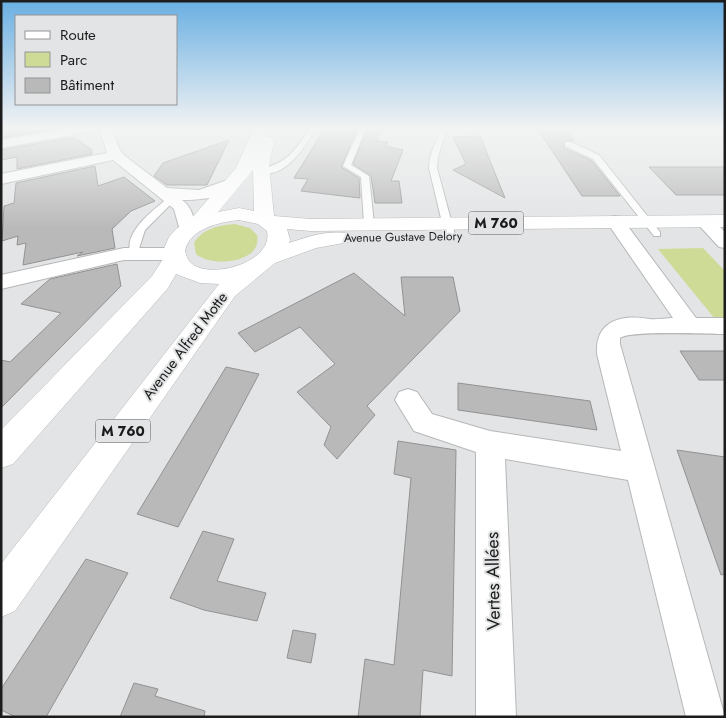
<svg xmlns="http://www.w3.org/2000/svg" width="726" height="718" viewBox="0 0 726 718" font-family="Jost,sans-serif">
<style>
.green{fill:#cddb96}
.building{fill:#b9b9ba;stroke:#929293}
.lines{fill:none;stroke-linecap:round;stroke-linejoin:round}
.lane-casing{stroke:#b6b7b8;stroke-width:2}
.street-casing{stroke:#b6b7b8;stroke-width:2}
.primary-casing{stroke:#b6b7b8;stroke-width:1}
.lane{fill:#fff;fill-rule:evenodd}
.street{fill:#fff;fill-rule:evenodd}
.primary{fill:#fff;fill-rule:evenodd}
.labels{text-anchor:middle;dominant-baseline:central;stroke-width:4;stroke-linejoin:round;paint-order:stroke}
.far-street-label{font-size:12px;fill:#1c1c1c;stroke:#e3e4e5}
.shield{fill:#e3e4e5;stroke:#585858;stroke-width:1}
.shield-label{font-size:14px;font-weight:bold;fill:#1c1c1c}
.street-label{font-size:15px;fill:#1c1c1c;stroke:#e3e4e5}
.near-street-label{font-size:18px;fill:#1c1c1c;stroke:#e3e4e5}
</style>
<rect width="100%" height="100%" fill="#e3e4e5"/>
<path class="green" d="M235 224 250 228 257 235C263 263 212 268 196 254L194 243C202 229 219 225 235 224Z
M703 248 725 271V319H715L658 249Z"/>
<path class="building" d="M20 128H59L1 138V131Z
M325 128H358L341 167 359 178 360 198 301 191 308 179 294 178Z
M368 128H381L377 141 388 142 386 146 403 150 391 181H399L402 203H375L371 176 353 164Z
M537 128H553L567 132 574 141H564V148L592 161 620 196H582Z
M480 136 505 198 453 170 466 164 453 137Z
M74 137 92 150V154L17 169V157L1 160V150Z
M229 140 207 185H167L154 176 163 163Z
M95 166 98 186 124 177 155 201 131 211 112 229 115 248 77 256 83 252 23 265 26 243 17 245 18 236 2 241 4 206 14 203 16 183Z
M649 167H725V195H676Z
M117 264 121 286 1 408V360L10 362 61 313 21 304 50 279Z
M354 273 405 316 401 277H453L460 311 367 406 375 415 337 459 324 445 331 427 297 392 335 364 300 327 255 352 238 333Z
M680 351H725V380H699Z
M226 367 259 374 178 527 137 514Z
M458 383 590 401 597 430 458 410Z
M398 441 456 450 452 676 423 670 420 717H358L365 659 394 665 411 478 394 474Z
M677 450 725 457V574L721 575Z
M203 531 234 539 217 581 266 593 257 621 204 610 170 598Z
M86 559 128 573 46 717H16L1 710V689Z
M293 630 316 634 311 663 287 658Z
M134 683 158 689 155 696 205 711 204 717H120Z"/>
<g class="lines">
<defs>
<path id="lane" d="M310 128H316C303 149 288 177 258 174V170C288 163 294 152 310 128Z
M360 128H366L351 165 369 176 374 224 369 227 364 224 361 177 343 166Z
M441 128H447L438 157 437 168 455 235 450 238 445 235 429 168 430 157Z
M565 142H571L599 155 660 232V236H654L593 159 565 146Z
M169 197 176 199 145 230 137 255H131C122 232 154 210 169 197Z"/>
<path id="street" d="M69 128H95L89 132 1 148V140Z
M99 128H111L120 150 125 156 167 188 199 190 233 178 241 183C230 198 199 200 182 200 192 207 194 218 196 230L193 234H181L174 209 113 160 1 184V174L107 153Z
M615 216 621 217 696 318H725V334C707 334 630 330 620 338V344L725 717H686L628 480 505 459 516 717H476V452L414 431 395 400 399 392 408 389 417 392 432 414 490 431 621 451 597 354C595 321 621 314 649 319 656 320 665 318 673 318L606 221 609 217Z
M704 216 710 217 725 232V248L719 247 695 221 698 217Z
M124 248H175L182 250 184 254 182 258 175 260H124L1 289V275Z"/>
<path id="primary" d="M254 128H268L265 136 272 138 274 141 269 165 274 216 311 219 725 215V227L311 231 287 229 290 240 289 243C307 237 330 229 349 234L352 238 349 242 316 248 275 263 235 296 15 611 1 617V564L219 284 200 283 176 274 168 288 13 464 1 468V430L152 276 165 256 163 251 169 237 176 229 189 221 236 168ZM253 170 254 211 239 208 218 212ZM239 220 258 224 267 231C274 263 207 281 190 262 187 259 186 254 185 251 189 229 219 222 239 220Z"/>
</defs>
<use href="#lane" class="lane-casing"/>
<use href="#street" class="street-casing"/>
<use href="#primary" class="primary-casing"/>
<use href="#lane" class="lane"/>
<use href="#street" class="street"/>
<use href="#primary" class="primary"/>
</g>
<linearGradient id="sky" x2="0" y2="1"><stop stop-color="#69afe2"/><stop offset="0.56" stop-color="#f2f3f3"/><stop offset="1" stop-color="#f2f3f3" stop-opacity="0"/></linearGradient>
<rect width="726" height="228" fill="url(#sky)"/>
<g class="labels">
<g class="far-street-label">
<text transform="translate(403 237) rotate(-1)">Avenue Gustave Delory</text>
</g>
<g class="shield">
<rect x="468.5" y="211.5" width="55" height="23" rx="4"/>
<rect x="95.5" y="419.5" width="55" height="23" rx="4"/>
</g>
<g class="shield-label">
<text x="496" y="223">M 760</text>
<text x="123" y="431">M 760</text>
</g>
<g class="street-label">
<text transform="translate(185 346) rotate(-53)">Avenue Alfred Motte</text>
</g>
<g class="near-street-label">
<text transform="translate(493 581) rotate(-91)">Vertes Allées</text>
</g>
</g>
<rect width="726" height="718" fill="none" stroke="#1c1c1c" stroke-width="5"/>
<rect x="15" y="15" width="162" height="90" fill="#e3e4e5" stroke="#939495"/>
<rect x="25" y="31" width="25" height="8" fill="#ffffff" stroke="#939495"/>
<text x="60" y="40" font-size="15" fill="#1c1c1c">Route</text>
<rect x="25" y="52" width="25" height="15" fill="#cddb96" stroke="#939495"/>
<text x="60" y="65" font-size="15" fill="#1c1c1c">Parc</text>
<rect x="25" y="78" width="25" height="15" fill="#b9b9ba" stroke="#939495"/>
<text x="60" y="90" font-size="15" fill="#1c1c1c">Bâtiment</text>
</svg>
